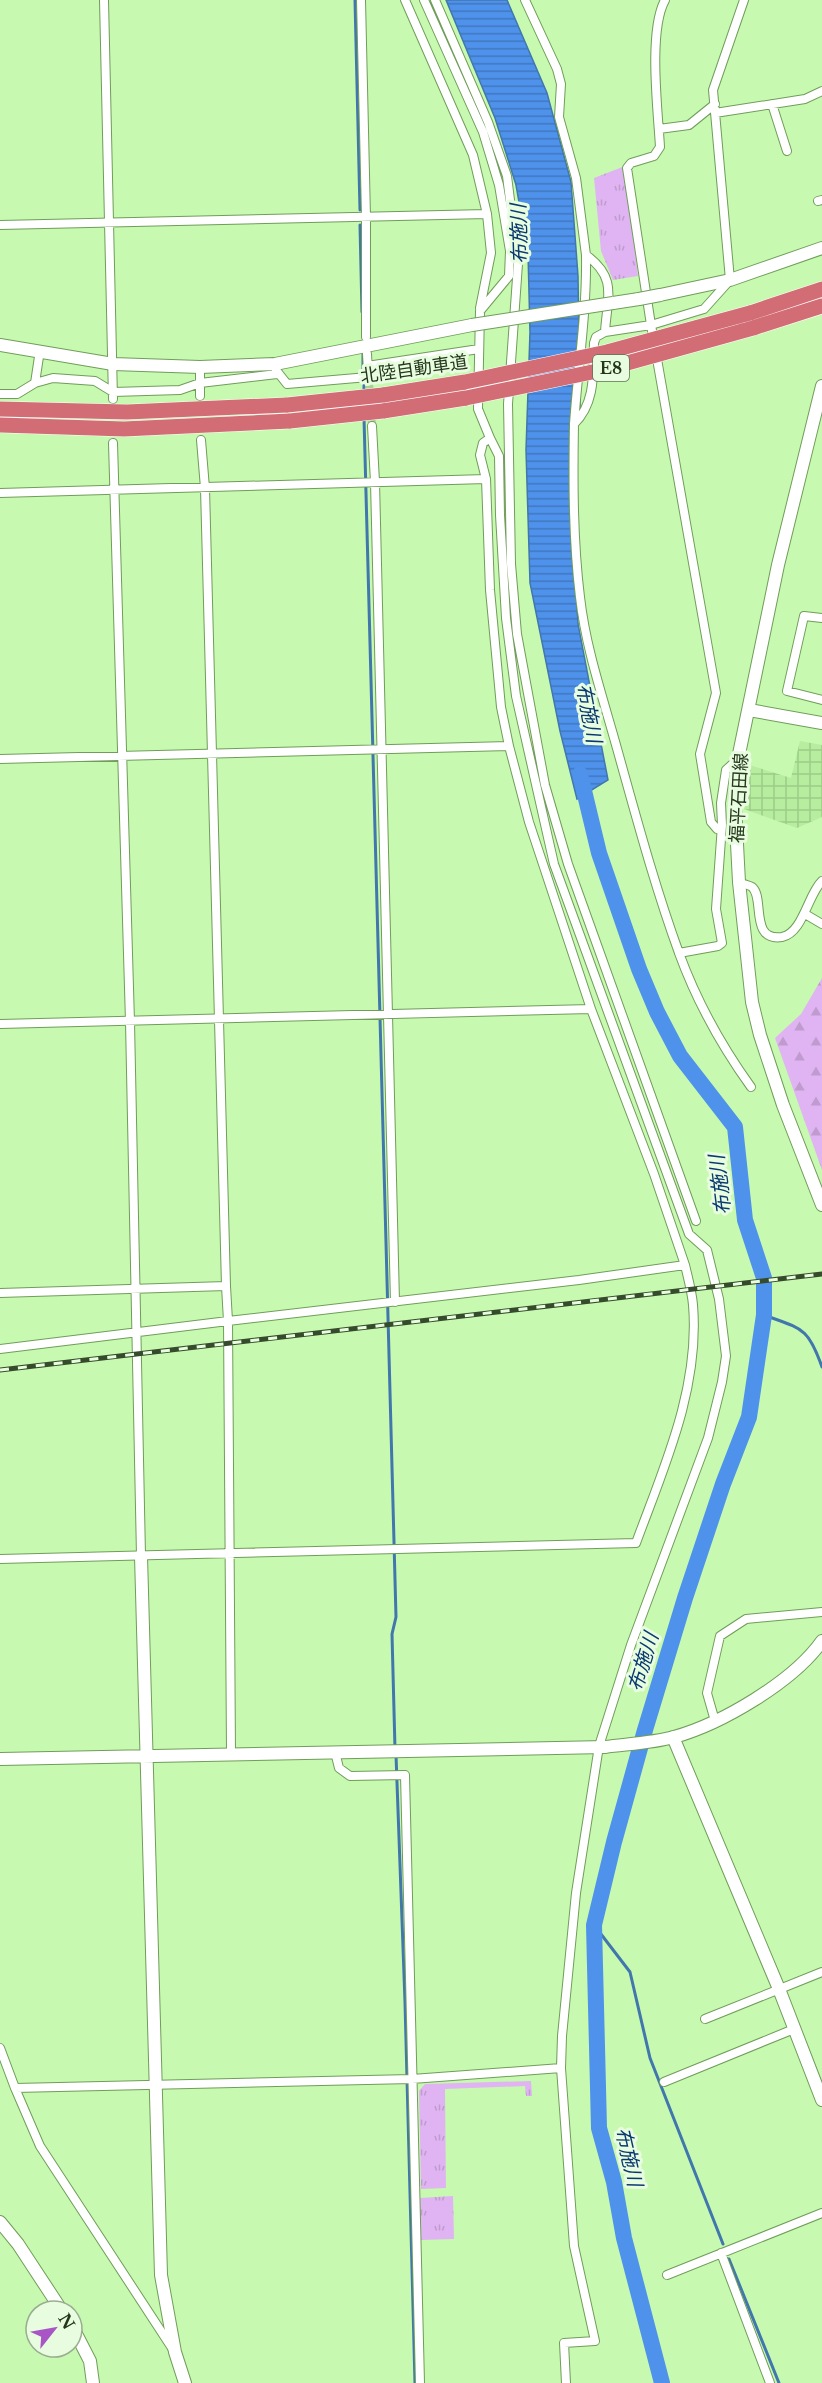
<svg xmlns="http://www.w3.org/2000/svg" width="822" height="2383" viewBox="0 0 822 2383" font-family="'Libre Baskerville','Noto Sans JP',serif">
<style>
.industrial{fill:url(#industrial-grid)}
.grass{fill:url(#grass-tufts)}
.forest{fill:url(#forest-firs)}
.water{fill:url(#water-rules);stroke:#4177ad;stroke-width:1.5}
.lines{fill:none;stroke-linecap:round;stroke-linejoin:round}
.stream{stroke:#4177ad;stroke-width:3}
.river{stroke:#4e92eb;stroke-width:16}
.street-tunnel{stroke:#a6d293;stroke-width:8;stroke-dasharray:8 4;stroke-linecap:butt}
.street-casing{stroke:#709d5a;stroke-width:10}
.secondary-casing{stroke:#709d5a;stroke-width:14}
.highway-casing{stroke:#fff;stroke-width:16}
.street{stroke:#fff;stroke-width:8}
.secondary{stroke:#fff;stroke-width:12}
.highway{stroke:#d26d75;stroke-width:15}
.rail-casing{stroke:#354b2b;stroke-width:5}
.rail{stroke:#e8fcdf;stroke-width:3;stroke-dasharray:9;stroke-linecap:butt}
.secondary-bridge-casing{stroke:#709d5a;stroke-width:14;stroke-linecap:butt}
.highway-bridge-casing{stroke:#fff;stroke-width:16;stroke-linecap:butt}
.secondary-bridge{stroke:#fff;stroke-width:12}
.highway-bridge{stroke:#d26d75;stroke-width:15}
.labels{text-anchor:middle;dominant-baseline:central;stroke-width:6;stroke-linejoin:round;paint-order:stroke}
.shield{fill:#e8fcdf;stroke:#5f7256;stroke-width:1.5}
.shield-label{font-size:16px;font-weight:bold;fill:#24371b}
.street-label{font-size:18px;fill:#24371b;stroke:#e8fcdf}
.water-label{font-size:20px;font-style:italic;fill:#0a3971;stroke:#e8fcdf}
</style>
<defs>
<pattern id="industrial-grid" width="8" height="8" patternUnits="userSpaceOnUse" patternTransform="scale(1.5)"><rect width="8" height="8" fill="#b7ed9e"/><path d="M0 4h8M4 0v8" fill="none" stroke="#9dcc88"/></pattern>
<pattern id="grass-tufts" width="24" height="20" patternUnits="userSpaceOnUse" patternTransform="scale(1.5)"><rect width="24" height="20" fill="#e0b4f2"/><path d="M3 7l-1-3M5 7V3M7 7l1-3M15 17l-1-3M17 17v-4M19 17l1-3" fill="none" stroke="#c09bcf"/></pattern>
<pattern id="forest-firs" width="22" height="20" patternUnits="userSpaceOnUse" patternTransform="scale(1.5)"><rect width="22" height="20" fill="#e0b4f2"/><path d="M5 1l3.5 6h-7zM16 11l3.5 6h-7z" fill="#c09bcf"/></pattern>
<pattern id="water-rules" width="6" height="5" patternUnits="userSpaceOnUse" patternTransform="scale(1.5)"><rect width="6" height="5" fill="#4e92eb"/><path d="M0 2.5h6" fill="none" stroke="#4178be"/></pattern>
</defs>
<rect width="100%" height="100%" fill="#c7f9b1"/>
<path class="industrial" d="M800 741 822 745V817L797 828 744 809 746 764 791 778Z"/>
<path class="grass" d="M625 166 638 276 613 280 601 251 594 178Z
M531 2081 532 2096H526L525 2086 445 2089 446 2188 421 2189 419 2091 425 2084Z
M453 2196 454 2239 421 2240 420 2198Z"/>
<path class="forest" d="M822 978V1170L775 1038 801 1014Z"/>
<path class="water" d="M446 0H507L547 93 571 182 578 276 580 406 570 483 578 624 608 780 577 799 560 731 530 583 526 450 530 332 528 253 516 185 495 118Z"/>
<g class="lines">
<path class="stream" d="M355 0 360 210
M360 225 362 312
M363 354V370
M364 385V394
M364 418 396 1617 392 1634 395 1749
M764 1315C802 1329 808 1327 822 1367
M396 1755 405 2002 415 2383
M594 1925 630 1972 650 2058 723 2244
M729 2259 779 2383"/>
<path class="river" d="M580 774 599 853 639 969 657 1012 680 1056 735 1127 745 1220 764 1278V1315L749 1417 723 1484 685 1598 645 1730 614 1842 594 1925 599 2128 614 2182 624 2238 662 2383"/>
<path class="street-tunnel" d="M369 383 372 426"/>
<defs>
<path id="street" d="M104 0 113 399
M361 0 366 217V337
M405 0 473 155 487 214 491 253 480 308
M435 0 488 122 507 176 518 264 508 404 511 564 517 634 545 785 568 864 696 1221
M525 0 557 69 561 84 559 117 576 178 586 255
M772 104 787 151
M715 113 805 99 822 91
M659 129 689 125 715 104
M818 201 822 200
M0 225 487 214
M605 332 596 337 594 343C593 372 596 403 574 424 578 367 587 311 586 255 618 278 607 298 605 332L651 325 627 168 631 163 654 156 660 147C658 111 648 31 665 0
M40 350 35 383 53 378 95 381 113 392 180 390 200 383 277 374
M367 354 368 371
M367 366 479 349
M200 367V396
M276 370 287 384 368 377
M0 394H17L35 383
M574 424C573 482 573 540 580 597 586 650 604 701 618 752 637 820 655 887 679 953L718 946 722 943 716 909 722 825
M372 426 375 482 395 1302
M490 438 499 456 500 515 506 618 516 696 554 864 689 1234 707 1250 719 1299 726 1356 722 1382 708 1438 631 1645 599 1746 576 1893 562 2036 561 2068 574 2246 595 2341 564 2343 566 2383
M201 440 205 488 226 1286
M113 443 130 1022 141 1556
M0 493 486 479
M822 618 804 616 787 691 822 700
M509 746 529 822 591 1009
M0 759 509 746 501 707 490 590 486 479 480 455 483 443 490 438 478 409 480 311 509 276 510 251 499 185 483 132 424 0
M738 759 726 770 721 803 722 825 717 829 711 822 700 754 716 693 651 325 704 309 730 280 713 90 744 0
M739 882C742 884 749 885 752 887 765 897 749 942 782 937 803 933 808 894 822 881
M805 914 822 924
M679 953C697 1002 720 1044 751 1087
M0 1024 591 1009 654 1174 685 1265
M0 1293 226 1286 228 1321 579 1280 685 1265C688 1278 692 1292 693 1305 700 1388 664 1467 636 1543L0 1559
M0 1349 228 1321 231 1753
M715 1721 707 1693 720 1636 746 1619 822 1612
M335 1752 339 1768 350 1776 405 1775 420 2383
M705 2019 822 1972
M0 2048 15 2088 40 2146 172 2348
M664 2082 794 2029
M15 2088 412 2079 561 2068
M721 2253 770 2383
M667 2275 822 2213"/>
<path id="secondary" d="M660 295 730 280 822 248
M613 303 639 299
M0 345 113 364 200 367 275 364 472 325
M822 386 778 565 738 759 735 806 739 882 752 1002 760 1035 783 1105 822 1205
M749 710 822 723
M141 1556 161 2275 175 2352 185 2383
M673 1737 779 1989 822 2100
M0 1759 605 1747C627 1744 652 1743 674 1737 721 1724 793 1682 822 1641
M0 2222 18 2244 62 2311
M72 2326 90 2361 93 2383"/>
<path id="highway" d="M750 313 822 289
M753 328 822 306
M383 395 465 382
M0 409 127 412 287 405
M383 411 466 398
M0 425 124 429 290 421"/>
</defs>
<use href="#street" class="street-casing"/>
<use href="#secondary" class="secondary-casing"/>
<use href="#highway" class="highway-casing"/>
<use href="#street" class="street"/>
<use href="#secondary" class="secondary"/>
<use href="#highway" class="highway"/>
<defs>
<path id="rail" d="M0 1370 822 1274"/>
</defs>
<use href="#rail" class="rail-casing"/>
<use href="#rail" class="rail"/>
<defs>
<path id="secondary-bridge" d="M639 299 660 295
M472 325 613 303"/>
<path id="highway-bridge" d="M465 382 607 352 750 313
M466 398 602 370 753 328
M287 405 383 395
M290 421 383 411"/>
</defs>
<use href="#secondary-bridge" class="secondary-bridge-casing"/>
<use href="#highway-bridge" class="highway-bridge-casing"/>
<use href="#secondary-bridge" class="secondary-bridge"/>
<use href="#highway-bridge" class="highway-bridge"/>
</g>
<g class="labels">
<rect class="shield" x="593" y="355" width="36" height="26" rx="4.5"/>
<g class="shield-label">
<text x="611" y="368">E8</text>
</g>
<g class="street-label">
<text transform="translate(414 369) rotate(-8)">北陸自動車道</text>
<text transform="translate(739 798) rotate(-87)">福平石田線</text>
</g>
<g class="water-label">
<text transform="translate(519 234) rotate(-92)">布施川</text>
<text transform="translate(589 713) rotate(79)">布施川</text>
<text transform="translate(720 1185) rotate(-97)">布施川</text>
<text transform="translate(643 1662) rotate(-73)">布施川</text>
<text transform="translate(629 2157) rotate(77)">布施川</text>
</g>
</g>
<g transform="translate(54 2329) rotate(59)"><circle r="28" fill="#e8fcdf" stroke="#9aad91" stroke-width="1.5"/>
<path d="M0-4.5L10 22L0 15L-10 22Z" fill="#a856c6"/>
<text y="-9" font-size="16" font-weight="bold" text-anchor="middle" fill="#24371b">N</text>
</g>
</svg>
